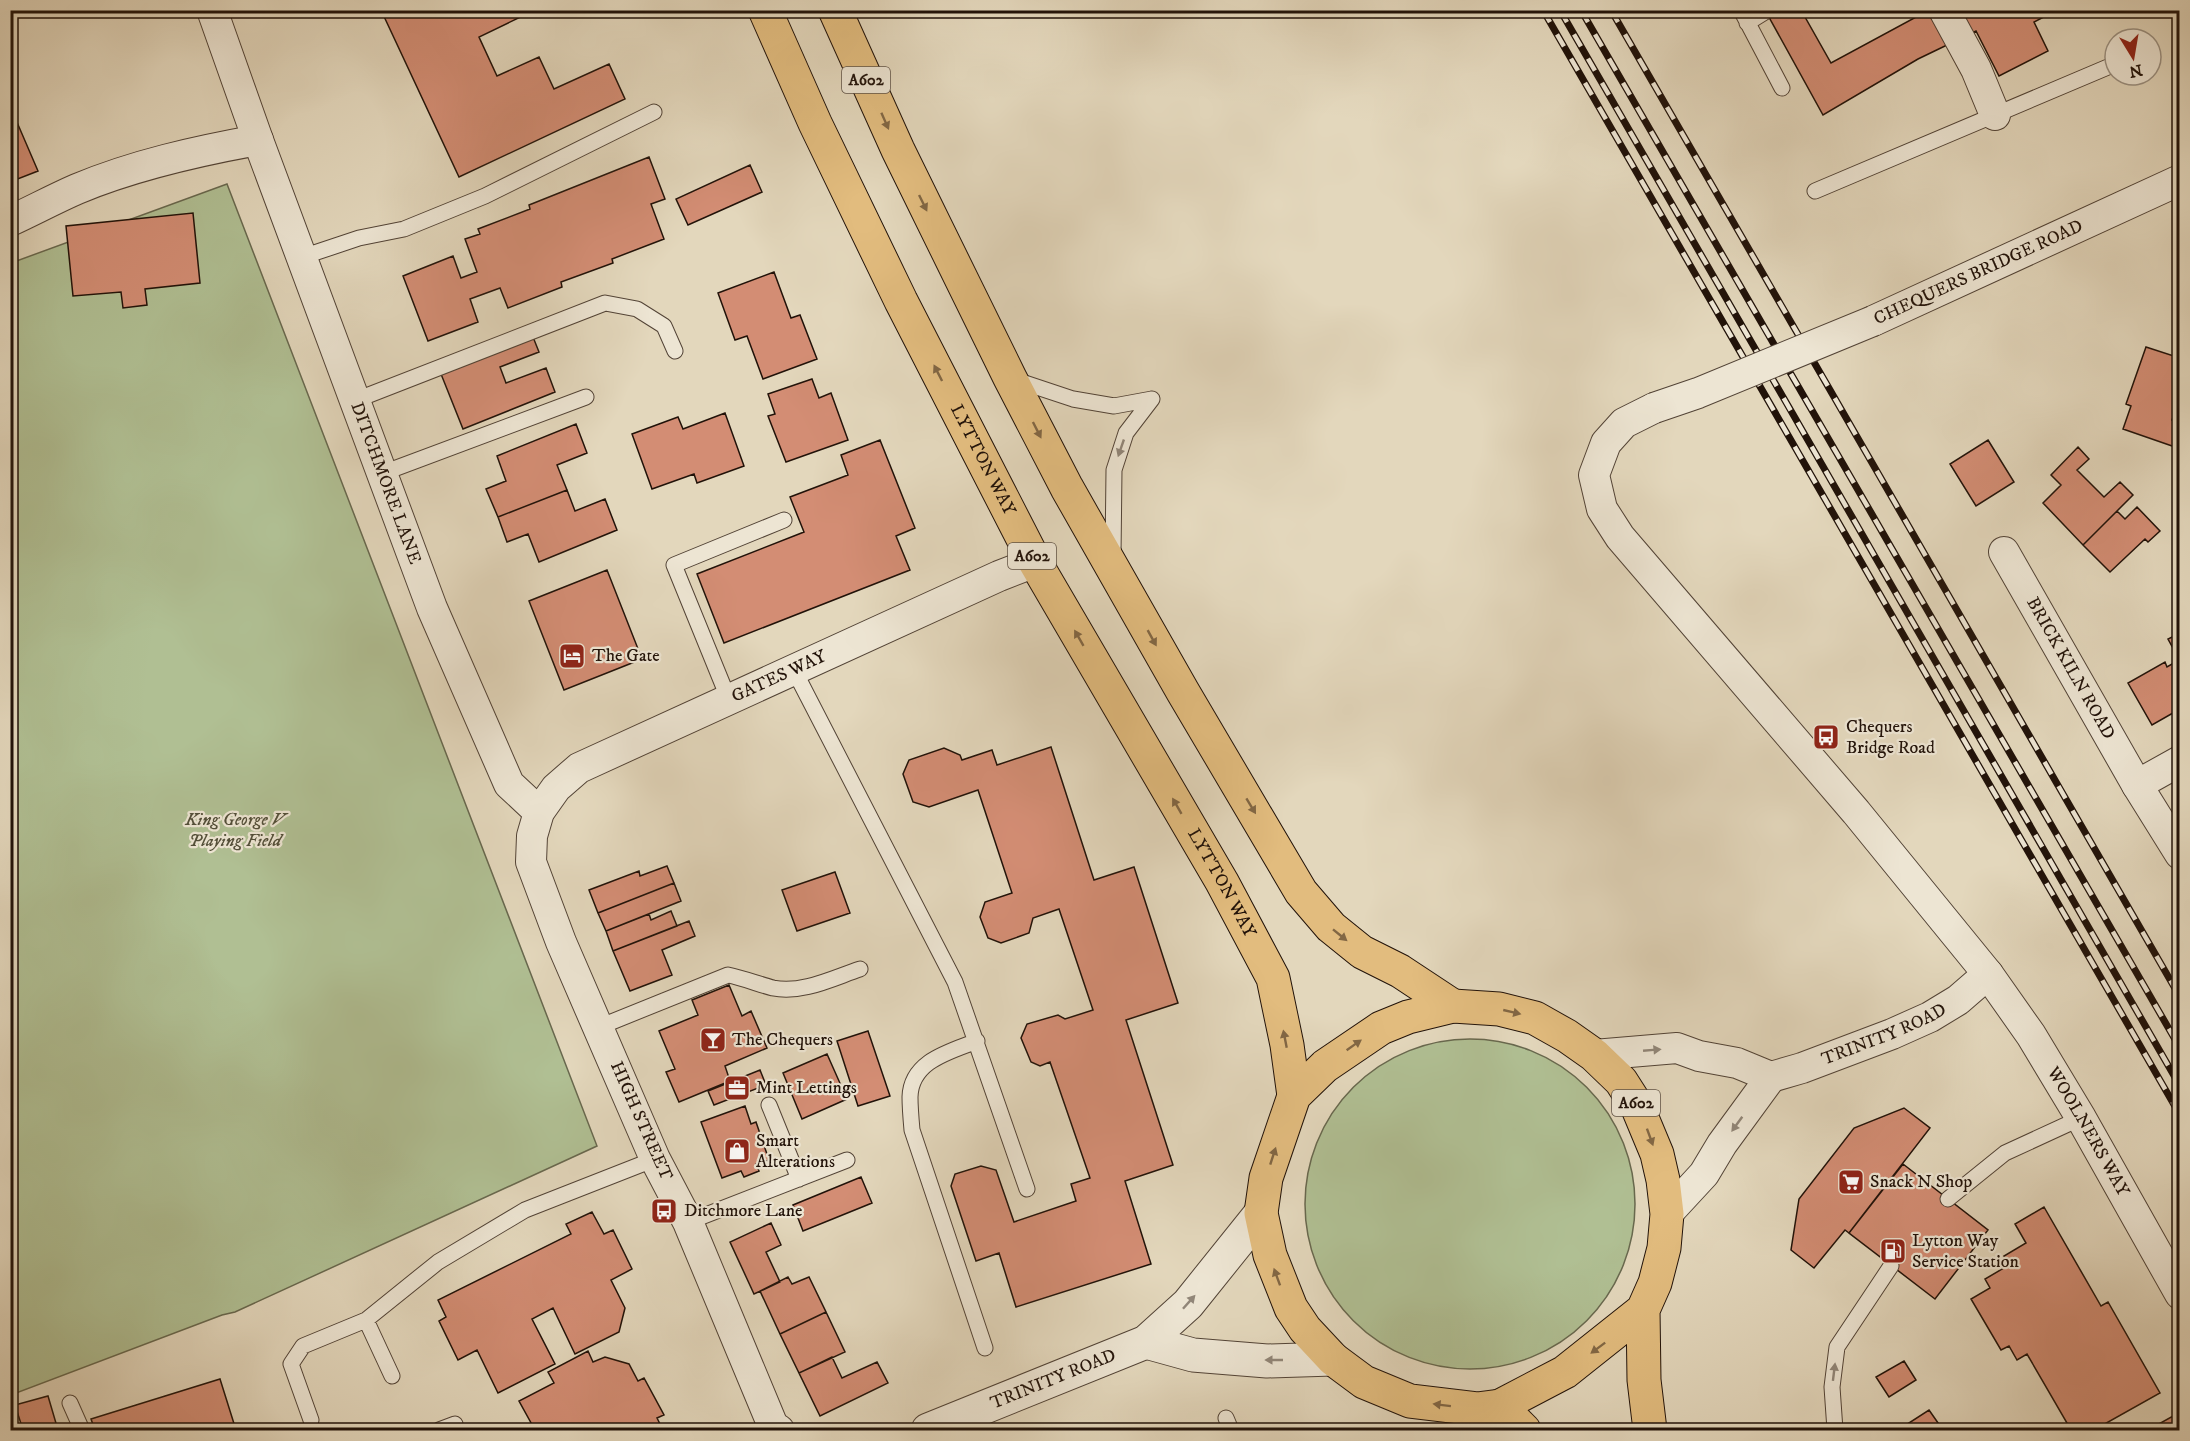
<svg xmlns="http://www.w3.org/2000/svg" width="2190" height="1441" viewBox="0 0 2190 1441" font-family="'IM FELL DW Pica',serif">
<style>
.green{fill:#b0bf93;stroke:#68684e;stroke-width:1.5}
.building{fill:#d38d74;stroke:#211209;stroke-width:1.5}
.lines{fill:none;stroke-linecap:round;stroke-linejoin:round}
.service-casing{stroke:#524336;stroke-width:17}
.minor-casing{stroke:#524336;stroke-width:32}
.tertiary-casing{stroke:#524336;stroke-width:35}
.primary-casing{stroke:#211209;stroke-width:35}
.service{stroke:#ede5d3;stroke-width:15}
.minor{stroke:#ede5d3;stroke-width:30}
.tertiary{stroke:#ede5d3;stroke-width:33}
.primary{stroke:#e2bc7e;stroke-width:33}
.rail-casing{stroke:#211209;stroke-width:7}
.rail{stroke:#ede5d3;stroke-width:4.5;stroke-dasharray:14;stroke-linecap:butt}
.minor-bridge-casing{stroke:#524336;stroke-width:32;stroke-linecap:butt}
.minor-bridge{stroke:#ede5d3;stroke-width:30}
.oneway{fill:#826744}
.oneway2{fill:#918678}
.labels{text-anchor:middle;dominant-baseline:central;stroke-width:4.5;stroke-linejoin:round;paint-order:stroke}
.shield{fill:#ede5d3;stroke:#5e5146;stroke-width:1.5}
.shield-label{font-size:16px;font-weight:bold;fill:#211209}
.street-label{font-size:18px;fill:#211209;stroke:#ede5d3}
.poi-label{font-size:18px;fill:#211209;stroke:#ede5d3;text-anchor:start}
.park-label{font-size:18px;font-style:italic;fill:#534f39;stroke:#ede5d3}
</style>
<rect width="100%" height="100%" fill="#e3d7bc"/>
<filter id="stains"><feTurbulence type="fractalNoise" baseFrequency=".00333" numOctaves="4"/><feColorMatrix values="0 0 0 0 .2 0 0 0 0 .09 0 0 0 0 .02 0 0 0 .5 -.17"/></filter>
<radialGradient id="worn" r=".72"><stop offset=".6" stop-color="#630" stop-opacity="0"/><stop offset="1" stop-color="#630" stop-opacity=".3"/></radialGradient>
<path class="green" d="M227 184 597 1146 235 1312 222 1315 11 1395V263Z
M1305 1204a165 165 0 1 1 330 0a165 165 0 1 1-330 0Z"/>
<path class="building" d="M381 10H535L479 37 497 76 539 57 554 89 609 64 625 99 459 177Z
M1765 10H1801L1831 63 1929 10H2057L2034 22 2048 51 1999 76 1976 31 1918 59 1823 115Z
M10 106 38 171 10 182Z
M649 157 665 199 651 204 664 239 612 259 613 263 561 282 562 287 508 308 500 288 470 299 478 322 428 341 403 276 453 256 461 278 477 272 465 239 480 234 478 229 530 209 529 205Z
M750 165 762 192 688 225 676 199Z
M193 213 200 283 145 289 147 305 123 308 121 292 73 296 66 226Z
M774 272 791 318 800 315 817 359 763 379 747 336 735 340 718 293Z
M531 332 539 352 500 367 506 383 546 368 555 392 463 429 439 369Z
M2146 347 2180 358V398L2172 420 2180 423V433L2175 447 2123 429 2131 406 2126 404Z
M812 379 819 398 831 393 848 440 786 462 768 416 775 414 768 394Z
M725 413 744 466 697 483 694 474 652 489 632 434 678 417 683 429Z
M576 424 587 453 557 465 567 490 498 517 486 489 506 481 497 456Z
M880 440 915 528 896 536 910 570 724 643 697 574 804 532 790 497 848 475 841 455Z
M1988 440 2014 482 1976 506 1950 464Z
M2078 447 2089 459 2077 470 2104 497 2120 482 2133 495 2083 545 2043 503 2061 485 2051 475Z
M567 490 575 511 605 499 617 530 539 562 528 534 507 542 498 517Z
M2137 507 2160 531 2148 542 2145 539 2110 572 2083 545 2117 511 2125 519Z
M607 570 642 659 564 690 529 601Z
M2180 633V661L2168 639Z
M2179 660 2180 709 2152 725 2128 683 2165 662 2167 667Z
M1051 747 1094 880 1134 867 1178 1003 1126 1020 1173 1165 1125 1181 1151 1264 1016 1307 999 1253 976 1261 951 1186 955 1174 981 1166 996 1170 1014 1222 1076 1201 1071 1184 1090 1178 1050 1062 1040 1066 1031 1062 1021 1038 1027 1024 1058 1015 1065 1019 1093 1010 1059 909 1033 918 1029 933 1001 943 988 938 980 917 985 902 1012 893 978 790 929 807 913 802 903 774 909 760 944 748 960 755 962 760 992 750 997 765Z
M667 866 674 883 598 913 589 890 639 871 640 876Z
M835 872 850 913 797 931 782 890Z
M674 883 681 901 606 931 598 913Z
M671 911 677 926 613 951 606 931 649 914 651 920Z
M689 921 695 936 662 950 672 975 630 991 613 951Z
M729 985 742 1016 751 1011 767 1048 725 1066 730 1081 679 1102 666 1072 675 1069 659 1031 698 1015 692 1000Z
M868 1031 890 1096 858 1106 837 1041Z
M827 1054 847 1099 802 1119 783 1073Z
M760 1070 766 1085 714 1105 708 1091Z
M745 1106 751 1124 756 1122 769 1160 756 1164 759 1171 744 1177 741 1171 722 1178 701 1122Z
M1904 1108 1930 1128 1849 1233 1845 1230 1814 1268 1791 1250 1799 1199 1854 1128Z
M1903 1164 1988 1230 1935 1299 1849 1233Z
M861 1177 872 1203 803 1231 793 1205Z
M2044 1207 2101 1306 2108 1302 2160 1393 2094 1430H2071L2027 1354 2017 1360 2009 1346 2001 1350 1971 1299 1990 1288 1985 1279 2009 1265 2004 1256 2026 1243 2015 1224Z
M592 1212 604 1234 613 1230 632 1269 611 1280 625 1308 619 1332 575 1354 553 1308 532 1319 555 1364 498 1393 477 1350 458 1360 439 1321 446 1317 438 1300 571 1234 566 1224Z
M771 1223 781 1245 766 1252 780 1282 754 1294 730 1242Z
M788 1277 792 1284 809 1277 826 1312 780 1334 760 1291Z
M826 1312 845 1352 799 1373 780 1334Z
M588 1351 593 1362 605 1357 629 1364 638 1381 644 1378 664 1415 657 1418 663 1430H535L519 1401 554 1383 548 1372Z
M832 1357 842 1378 877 1362 888 1383 820 1416 799 1373Z
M1904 1361 1916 1380 1889 1397 1876 1377Z
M220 1379 236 1430H95L91 1419Z
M48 1396 58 1430H23L15 1405Z
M1929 1410 1943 1430H1898Z
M2173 1416 2180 1430H2148Z"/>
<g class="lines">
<defs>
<path id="service" d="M1741 10 1782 88
M1747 23 1768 10
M1815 191 2115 64
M302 257 359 238 404 229 485 196 654 112
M1016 380 1073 399 1114 406 1152 399
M356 400 605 303 637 309 664 326 675 351
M383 473 586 397
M1113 556 1114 470 1126 433 1152 399
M794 670 955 982 1027 1189
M729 700 674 565 784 520
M599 1027 728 975C743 978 758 984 773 988 802 994 833 978 860 969
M977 1041C949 1052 911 1061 910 1097 910 1108 911 1119 912 1130L985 1348
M769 1105 799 1179
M1948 1199 2005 1153 2081 1118
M688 1222 847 1160
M366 1320 392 1376
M70 1403 82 1430
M1226 1418 1231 1430
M311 1420 291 1364 303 1346 366 1320 438 1262 525 1210 655 1159
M439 1430 455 1424
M1835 1430 1832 1387 1837 1347 1891 1266"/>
<g id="minor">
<path id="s1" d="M212 10 258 140 432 608 509 784 539 812"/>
<path d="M1944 10 1976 69 1995 115"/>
<path d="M10 221C32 211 54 199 77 189 134 165 197 151 258 140"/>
<path id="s2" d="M1873 321 2180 180"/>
<path id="s3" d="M1654 408 1624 423 1606 443 1594 475 1602 509 1620 537 1856 812 1988 974 2031 1035 2081 1118 2180 1294"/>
<path id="s4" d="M2004 552 2137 785"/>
<path d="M2180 761 2137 785 2180 854"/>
<path id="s5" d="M1594 1055 1677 1048 1699 1056 1737 1063 1771 1077 1802 1068 1892 1034 1930 1017 1958 1000 1988 974"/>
<path d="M1667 1214 1704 1174 1722 1144 1771 1077"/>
<path id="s6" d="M779 1430 773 1426 688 1222 655 1159 561 942 531 862 532 836 539 812 556 788 579 768 999 576 1035 562"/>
</g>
<g id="tertiary">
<path d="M1146 1342 1193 1355 1267 1361 1333 1359"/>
<path id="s7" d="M928 1430 1146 1342 1188 1304 1261 1213"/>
</g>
<g id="primary">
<path id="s8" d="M765 10 815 123 901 301 1035 562 1222 882 1273 978 1287 1045 1294 1096"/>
<path d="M835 10 898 150 1010 378 1067 488 1183 692 1301 892 1331 927 1362 952 1400 971 1453 1006"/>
<path d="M1643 1310 1565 1372 1500 1406 1477 1409 1410 1401 1364 1382 1333 1359 1305 1329 1291 1308 1270 1255 1261 1213 1266 1178 1294 1096 1325 1066 1381 1028 1408 1017 1453 1006 1499 1009 1535 1018 1567 1036 1594 1055 1621 1081 1637 1106 1657 1154 1663 1180 1667 1214 1664 1248 1655 1283 1643 1310 1644 1380 1650 1430"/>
<path d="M1500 1406 1524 1430"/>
</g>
</defs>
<use href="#service" class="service-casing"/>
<use href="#minor" class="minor-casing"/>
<use href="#tertiary" class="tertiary-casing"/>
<use href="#primary" class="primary-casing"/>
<use href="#service" class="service"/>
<use href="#minor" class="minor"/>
<use href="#tertiary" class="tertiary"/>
<use href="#primary" class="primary"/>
<defs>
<path id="rail" d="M1543 10 2180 1115
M1560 10 2180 1086
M1581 10 2180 1048
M1611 10 2180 997"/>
</defs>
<use href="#rail" class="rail-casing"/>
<use href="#rail" class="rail"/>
<defs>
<path id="minor-bridge" d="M1654 408 1698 393 1873 321"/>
</defs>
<use href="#minor-bridge" class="minor-bridge-casing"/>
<use href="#minor-bridge" class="minor-bridge"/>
</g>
<defs><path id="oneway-solid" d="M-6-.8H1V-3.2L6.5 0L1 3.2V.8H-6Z" transform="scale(1.5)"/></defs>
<g class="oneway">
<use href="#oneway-solid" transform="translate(885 121) rotate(66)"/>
<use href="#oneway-solid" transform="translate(923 203) rotate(64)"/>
<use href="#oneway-solid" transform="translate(938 373) rotate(-117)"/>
<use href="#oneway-solid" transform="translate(1037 430) rotate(63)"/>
<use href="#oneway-solid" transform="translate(1079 638) rotate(-120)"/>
<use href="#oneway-solid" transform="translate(1152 638) rotate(61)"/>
<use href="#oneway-solid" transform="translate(1177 806) rotate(-120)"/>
<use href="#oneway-solid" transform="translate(1251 806) rotate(59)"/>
<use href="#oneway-solid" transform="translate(1340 935) rotate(39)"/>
<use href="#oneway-solid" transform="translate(1512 1012) rotate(13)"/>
<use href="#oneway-solid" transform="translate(1285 1039) rotate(-101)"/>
<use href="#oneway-solid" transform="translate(1354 1045) rotate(-35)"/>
<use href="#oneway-solid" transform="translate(1650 1137) rotate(70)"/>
<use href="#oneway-solid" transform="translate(1273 1156) rotate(-72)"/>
<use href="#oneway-solid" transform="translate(1277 1277) rotate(-110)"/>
<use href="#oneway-solid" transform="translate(1598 1348) rotate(143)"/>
<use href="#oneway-solid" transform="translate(1442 1405) rotate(-173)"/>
</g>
<g class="oneway2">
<use href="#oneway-solid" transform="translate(1121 448) rotate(109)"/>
<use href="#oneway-solid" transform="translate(1652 1050) rotate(-5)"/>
<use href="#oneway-solid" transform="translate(1737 1124) rotate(126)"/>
<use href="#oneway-solid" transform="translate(1189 1302) rotate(-48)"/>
<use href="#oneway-solid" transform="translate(1274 1360) rotate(180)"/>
<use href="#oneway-solid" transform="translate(1834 1372) rotate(-83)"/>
</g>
<defs>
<symbol id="hotel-square" viewBox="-11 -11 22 22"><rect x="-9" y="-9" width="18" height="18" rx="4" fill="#8f2418" stroke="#ede5d3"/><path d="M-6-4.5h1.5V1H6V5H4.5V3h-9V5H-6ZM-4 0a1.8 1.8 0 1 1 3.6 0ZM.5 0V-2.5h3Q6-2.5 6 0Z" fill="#fff"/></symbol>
<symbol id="bus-square" viewBox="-11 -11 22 22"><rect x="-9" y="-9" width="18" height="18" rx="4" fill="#8f2418" stroke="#ede5d3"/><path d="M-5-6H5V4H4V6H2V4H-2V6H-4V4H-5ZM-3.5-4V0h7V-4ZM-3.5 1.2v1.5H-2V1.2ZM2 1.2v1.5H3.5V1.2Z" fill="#fff"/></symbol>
<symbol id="bar-square" viewBox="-11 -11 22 22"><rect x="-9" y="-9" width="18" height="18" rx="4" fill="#8f2418" stroke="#ede5d3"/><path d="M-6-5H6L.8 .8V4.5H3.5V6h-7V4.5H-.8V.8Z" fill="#fff"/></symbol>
<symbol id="office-square" viewBox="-11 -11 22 22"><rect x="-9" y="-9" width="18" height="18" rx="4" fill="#8f2418" stroke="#ede5d3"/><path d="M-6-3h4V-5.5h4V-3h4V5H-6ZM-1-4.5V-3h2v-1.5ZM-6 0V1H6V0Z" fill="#fff"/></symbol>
<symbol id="shop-square" viewBox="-11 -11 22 22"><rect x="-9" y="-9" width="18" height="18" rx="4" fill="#8f2418" stroke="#ede5d3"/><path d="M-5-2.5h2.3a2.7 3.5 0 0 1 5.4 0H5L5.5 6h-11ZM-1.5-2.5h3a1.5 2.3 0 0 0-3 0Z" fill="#fff"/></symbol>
<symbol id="supermarket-square" viewBox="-11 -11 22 22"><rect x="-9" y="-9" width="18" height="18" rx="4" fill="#8f2418" stroke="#ede5d3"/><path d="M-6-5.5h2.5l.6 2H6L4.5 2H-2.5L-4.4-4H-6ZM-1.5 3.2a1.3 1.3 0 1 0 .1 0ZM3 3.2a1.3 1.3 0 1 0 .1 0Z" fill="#fff"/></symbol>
<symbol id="fuel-square" viewBox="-11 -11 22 22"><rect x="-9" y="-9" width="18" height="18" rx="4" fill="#8f2418" stroke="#ede5d3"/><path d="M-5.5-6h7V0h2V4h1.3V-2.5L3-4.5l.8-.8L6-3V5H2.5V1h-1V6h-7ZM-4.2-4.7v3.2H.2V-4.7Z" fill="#fff"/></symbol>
</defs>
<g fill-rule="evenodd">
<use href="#hotel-square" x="557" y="641" width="30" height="30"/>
<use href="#bus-square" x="1811" y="722" width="30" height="30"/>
<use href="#bar-square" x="698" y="1025" width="30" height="30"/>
<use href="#office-square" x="722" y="1073" width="30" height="30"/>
<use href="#shop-square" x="722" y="1136" width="30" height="30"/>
<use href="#supermarket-square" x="1836" y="1167" width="30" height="30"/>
<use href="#bus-square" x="649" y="1196" width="30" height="30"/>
<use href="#fuel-square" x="1878" y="1236" width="30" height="30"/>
</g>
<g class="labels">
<g class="shield">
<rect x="842" y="67" width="48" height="26" rx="4.5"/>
<rect x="1008" y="543" width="48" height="26" rx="4.5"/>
<rect x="1612" y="1090" width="48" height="26" rx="4.5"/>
</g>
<g class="shield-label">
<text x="866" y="80">A602</text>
<text x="1032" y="556">A602</text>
<text x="1636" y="1103">A602</text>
</g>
<g class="street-label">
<text stroke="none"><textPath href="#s2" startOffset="116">CHEQUERS BRIDGE ROAD</textPath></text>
<text stroke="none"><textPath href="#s8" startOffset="500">LYTTON WAY</textPath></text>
<text stroke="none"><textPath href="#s1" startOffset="504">DITCHMORE LANE</textPath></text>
<text stroke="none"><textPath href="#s4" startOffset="134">BRICK KILN ROAD</textPath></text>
<text stroke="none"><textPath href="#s6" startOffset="952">GATES WAY</textPath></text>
<text stroke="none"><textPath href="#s8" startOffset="986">LYTTON WAY</textPath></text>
<text stroke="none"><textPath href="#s5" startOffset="303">TRINITY ROAD</textPath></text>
<text transform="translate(641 1121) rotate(66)">HIGH STREET</text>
<text stroke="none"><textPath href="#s3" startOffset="921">WOOLNERS WAY</textPath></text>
<text stroke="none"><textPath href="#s7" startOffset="135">TRINITY ROAD</textPath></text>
</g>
<g class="poi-label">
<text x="592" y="656">The Gate</text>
<text x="1846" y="727">Chequers<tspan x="1846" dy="21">Bridge Road</tspan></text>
<text x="732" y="1040">The Chequers</text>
<text x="756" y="1088">Mint Lettings</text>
<text x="756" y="1141">Smart<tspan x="756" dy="21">Alterations</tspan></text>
<text x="1870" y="1182">Snack N Shop</text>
<text x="684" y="1211">Ditchmore Lane</text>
<text x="1912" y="1241">Lytton Way<tspan x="1912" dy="21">Service Station</tspan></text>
</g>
<g class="park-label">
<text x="235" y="820">King George V<tspan x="235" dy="21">Playing Field</tspan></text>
</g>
</g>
<rect width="2190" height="1441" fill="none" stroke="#e3d7bc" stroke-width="36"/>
<rect x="12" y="12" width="2166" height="1417" fill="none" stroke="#211209" stroke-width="3"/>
<rect x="18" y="18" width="2154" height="1405" fill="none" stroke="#211209" stroke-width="1.5"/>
<g transform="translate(2133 57) rotate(169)"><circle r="28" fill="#ede5d3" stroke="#9b9182" stroke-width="1.5"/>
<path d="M0-4.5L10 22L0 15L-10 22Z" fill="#8f2418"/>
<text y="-9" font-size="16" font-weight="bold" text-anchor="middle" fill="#211209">N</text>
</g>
<rect width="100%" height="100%" filter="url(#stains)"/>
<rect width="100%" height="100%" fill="url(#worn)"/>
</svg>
